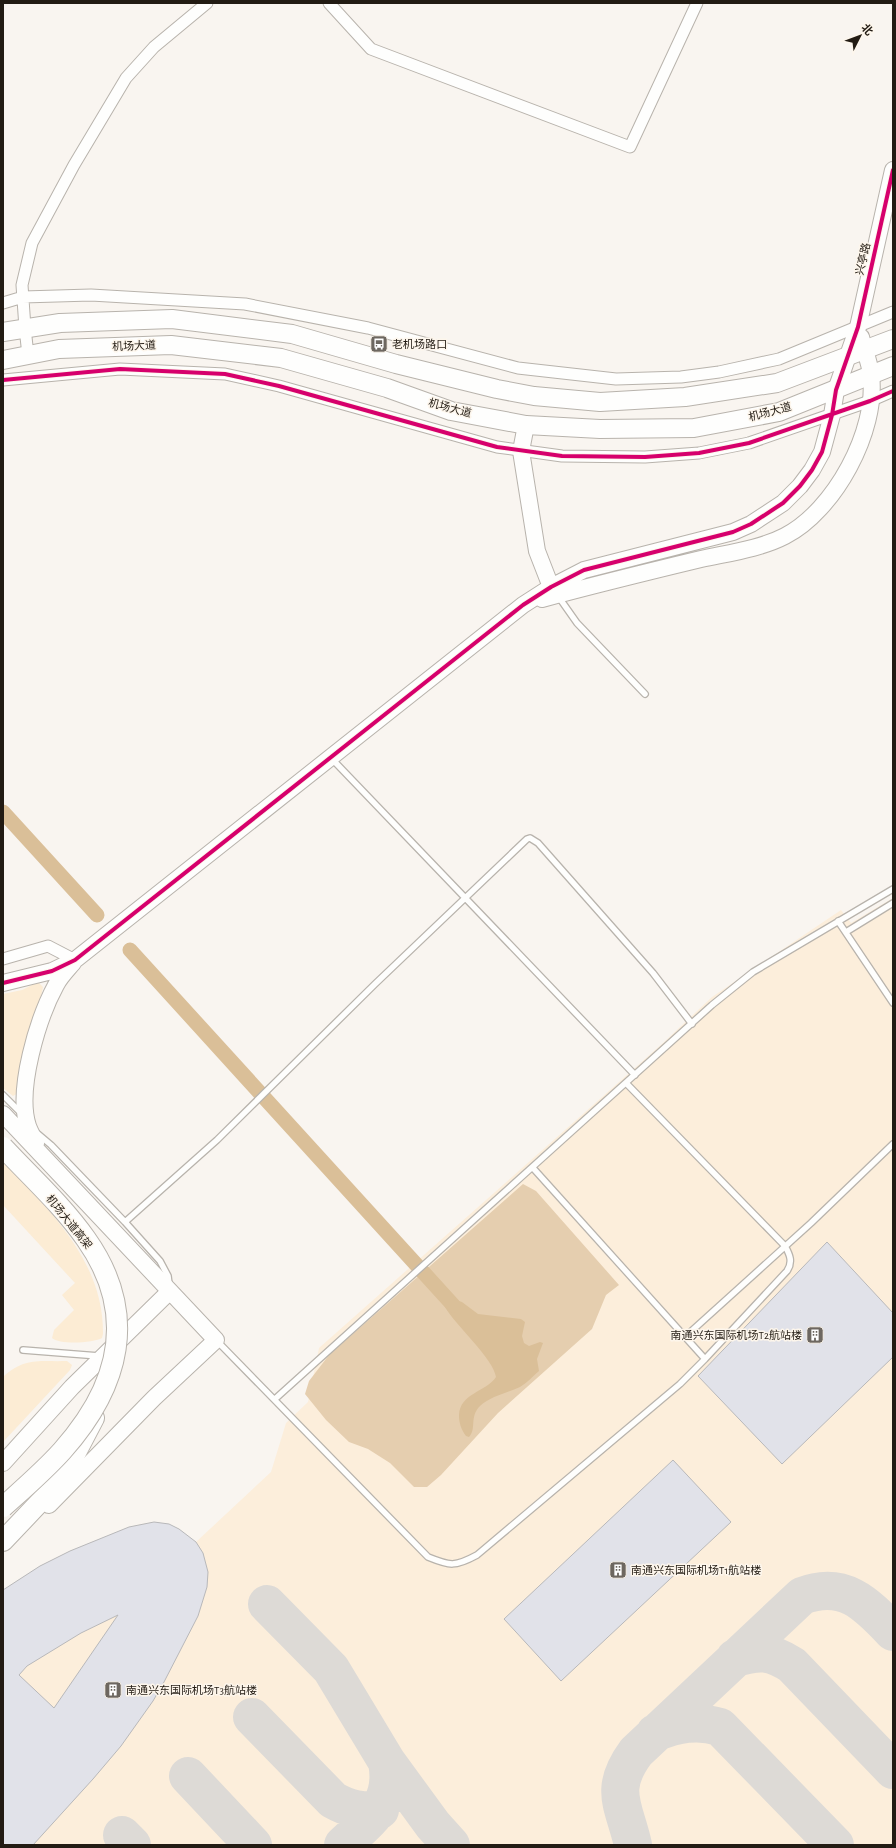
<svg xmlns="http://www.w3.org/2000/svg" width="896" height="1848" viewBox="0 0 896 1848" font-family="'Alegreya Sans','Noto Sans SC',sans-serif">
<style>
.built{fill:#fceedb}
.green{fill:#fcecd4}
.forest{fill:#e5ceaf}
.water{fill:#dabf98}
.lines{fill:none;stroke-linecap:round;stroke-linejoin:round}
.canal{stroke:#dabf98;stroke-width:15}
.taxiway{stroke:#dddad6;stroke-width:38}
.building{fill:#e1e2e9;stroke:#b8b8ba;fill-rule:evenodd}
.lane-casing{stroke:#b8b3ac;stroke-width:8}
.street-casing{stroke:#b8b3ac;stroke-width:13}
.secondary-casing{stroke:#b8b3ac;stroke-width:18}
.primary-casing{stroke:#b8b3ac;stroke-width:20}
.highway-casing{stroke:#b8b3ac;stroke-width:22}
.lane{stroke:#fefefd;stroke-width:5.5}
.street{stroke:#fefefd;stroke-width:11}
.secondary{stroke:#fefefd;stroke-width:16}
.primary{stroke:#fefefd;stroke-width:18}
.highway{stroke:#fefefd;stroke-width:20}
.highway-bridge-casing{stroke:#b8b3ac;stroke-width:22;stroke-linecap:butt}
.highway-bridge{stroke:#fefefd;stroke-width:20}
.cycleway-casing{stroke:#fdf6ec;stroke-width:6}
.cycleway{stroke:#d6006c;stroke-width:4}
.labels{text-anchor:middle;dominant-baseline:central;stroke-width:3;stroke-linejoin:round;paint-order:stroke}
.street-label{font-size:11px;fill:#221b13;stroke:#fdf6ec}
.poi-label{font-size:11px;fill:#221b13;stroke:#fdf6ec;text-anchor:start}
</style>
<rect width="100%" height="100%" fill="#f9f5f0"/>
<path class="built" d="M893 898V1845H3V1590L40 1566 70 1551 129 1527 142 1524 154 1522 196 1542 271 1472 286 1423 308 1402 319 1348 663 1043 712 997 841 910 851 923Z"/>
<path class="green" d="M36 983H39L43 987 42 992 26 1045 18 1093 13 1096 3 1088V994L22 990Z
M3 1161C49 1210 104 1261 103 1334L102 1338C94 1343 59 1345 52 1338L54 1330 74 1310 62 1295 75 1283 3 1205Z
M67 1361 72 1365 70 1370 3 1442V1377C25 1357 39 1362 67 1361Z"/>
<path class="forest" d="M523 1184 536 1191 619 1285 606 1295 592 1329 498 1413 441 1475 427 1487H414L390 1463 368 1449 349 1442 326 1420 305 1394 309 1381 329 1355Z"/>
<path class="water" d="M453 1299 462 1302 478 1314 521 1319 525 1322 522 1336 524 1343 529 1346 540 1342 543 1343 537 1359 539 1371C533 1376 527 1383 520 1387 507 1393 491 1396 480 1406 469 1417 477 1429 469 1437L466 1436C461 1429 459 1423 459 1415 460 1393 486 1392 496 1377 493 1358 456 1326 445 1307L448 1300Z"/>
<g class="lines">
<path class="canal" d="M3 812 97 915
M130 950 453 1305"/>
<path class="taxiway" d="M267 1604 331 1669 387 1762C395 1804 370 1819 343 1845
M735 1658C760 1651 770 1651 792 1665L893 1770
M252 1717 333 1800C349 1809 362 1812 380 1810
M655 1733C677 1724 697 1720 720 1727L835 1845
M387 1762 433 1825 451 1845
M188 1776 253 1845
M122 1835 132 1845
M633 1845C624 1805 608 1790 636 1752L802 1596C843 1580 866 1603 893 1632"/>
</g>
<path class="building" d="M827 1242 893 1313V1357L782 1464 698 1376Z
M673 1460 731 1522 561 1681 504 1619Z
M154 1522 169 1524 179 1529 196 1542 203 1553 208 1572 207 1587 198 1616 164 1682 153 1701 121 1746 93 1779 33 1845H3V1590L40 1566 70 1551 129 1527ZM118 1615 54 1708 19 1675 27 1666 81 1633Z"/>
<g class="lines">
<defs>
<path id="lane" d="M558 596 577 623 645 694
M332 759 635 1075
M838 921 893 1003
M846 932 893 903
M626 1083 785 1246C790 1255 793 1262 787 1271L705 1359
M3 1095 22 1114
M38 1134 51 1145 125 1222 160 1261 168 1276 169 1284
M125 1222 217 1140 375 984 527 839 530 838 538 843 653 973 692 1024
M686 1336 811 1223 893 1144
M217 1341 428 1557C450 1566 455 1567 477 1555L680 1384 705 1359 533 1168
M23 1350 99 1356
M275 1399 712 1005 753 972 893 889"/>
<path id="street" d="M329 3 371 49 630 147 697 3
M3 303 23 297 91 295 245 304 368 328 518 368 616 379 681 377 719 372 779 359 893 312
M28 355 25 328 22 285 32 243 74 165 126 78 154 47 207 3
M3 380 120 369 225 374 279 386 497 447 562 456 645 457 699 453 749 443 870 401 893 391
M3 959 48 946 75 960"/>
<path id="secondary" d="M526 425 521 451 537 551 551 587
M542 599C594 585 647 572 701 559 728 553 760 549 785 536 834 511 878 431 871 375 870 363 864 349 861 337
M3 983 52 971 75 960 523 605 551 587 584 570 733 532 751 524 783 503 800 486 812 470 822 452 832 415 836 390 858 327 893 170
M3 1114 216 1340 154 1398 49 1505
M36 1143C34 1138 30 1132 28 1126 16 1090 38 1018 56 985 60 977 67 970 73 963
M3 1463 72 1387 170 1291"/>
<path id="primary" d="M3 332 60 323 172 319 292 334 396 364 497 389 534 396 600 402 685 397 777 383 893 339
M3 360 59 349 171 345 281 358 387 388 451 411 526 425 600 429 694 428 779 412 893 366"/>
<path id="highway" d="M3 1541 56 1485 72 1460 94 1418"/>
</defs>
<use href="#lane" class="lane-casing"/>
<use href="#street" class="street-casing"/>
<use href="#secondary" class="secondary-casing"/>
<use href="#primary" class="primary-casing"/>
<use href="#highway" class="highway-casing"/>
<use href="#lane" class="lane"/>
<use href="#street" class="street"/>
<use href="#secondary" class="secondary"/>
<use href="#primary" class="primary"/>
<use href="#highway" class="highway"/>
<defs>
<path id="highway-bridge" d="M3 1147C31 1177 63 1206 86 1239 139 1314 120 1386 62 1451 44 1471 23 1489 3 1507"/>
</defs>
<use href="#highway-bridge" class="highway-bridge-casing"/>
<use href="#highway-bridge" class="highway-bridge"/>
<defs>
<path id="cycleway" d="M3 380 120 369 225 374 279 386 497 447 562 456 645 457 699 453 749 443 870 401 893 391
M3 983 52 971 75 960 523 605 551 587 584 570 733 532 751 524 783 503 800 486 812 470 822 452 832 415 836 390 858 327 893 170"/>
</defs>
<use href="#cycleway" class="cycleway-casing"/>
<use href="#cycleway" class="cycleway"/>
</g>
<defs>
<symbol id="bus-square" viewBox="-11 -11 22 22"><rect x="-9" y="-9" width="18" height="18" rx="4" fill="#6d6760" stroke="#fdf6ec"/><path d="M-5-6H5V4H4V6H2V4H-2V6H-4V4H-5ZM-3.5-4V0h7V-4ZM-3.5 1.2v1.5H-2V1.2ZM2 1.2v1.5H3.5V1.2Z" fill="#fff"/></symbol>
<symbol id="building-square" viewBox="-11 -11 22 22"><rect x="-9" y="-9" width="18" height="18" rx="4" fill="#6d6760" stroke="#fdf6ec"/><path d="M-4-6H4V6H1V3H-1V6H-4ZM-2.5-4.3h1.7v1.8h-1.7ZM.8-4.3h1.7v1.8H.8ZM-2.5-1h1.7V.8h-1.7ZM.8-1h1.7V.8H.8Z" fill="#fff"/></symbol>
</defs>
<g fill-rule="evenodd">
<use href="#bus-square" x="369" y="334" width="20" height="20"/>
<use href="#building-square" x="805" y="1325" width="20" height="20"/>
<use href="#building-square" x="608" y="1560" width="20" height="20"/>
<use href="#building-square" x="103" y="1680" width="20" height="20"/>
</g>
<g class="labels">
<g class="street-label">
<text transform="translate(863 259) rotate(-77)">兴亭路</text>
<text transform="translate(134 346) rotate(-2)">机场大道</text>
<text transform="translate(450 408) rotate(15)">机场大道</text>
<text transform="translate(770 412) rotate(-15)">机场大道</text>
<text transform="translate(69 1222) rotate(51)">机场大道高架</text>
</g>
<g class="poi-label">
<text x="392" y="344">老机场路口</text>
<text x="802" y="1335" text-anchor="end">南通兴东国际机场T2航站楼</text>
<text x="631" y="1570">南通兴东国际机场T1航站楼</text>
<text x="126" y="1690">南通兴东国际机场T3航站楼</text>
</g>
</g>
<rect width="896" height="1848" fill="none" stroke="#221b13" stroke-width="8"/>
<g transform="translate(860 36) rotate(48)" stroke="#fdf6ec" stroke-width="3" paint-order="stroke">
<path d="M0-3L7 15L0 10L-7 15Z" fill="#221b13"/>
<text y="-6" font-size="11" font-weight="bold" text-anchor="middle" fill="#221b13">北</text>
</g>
</svg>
